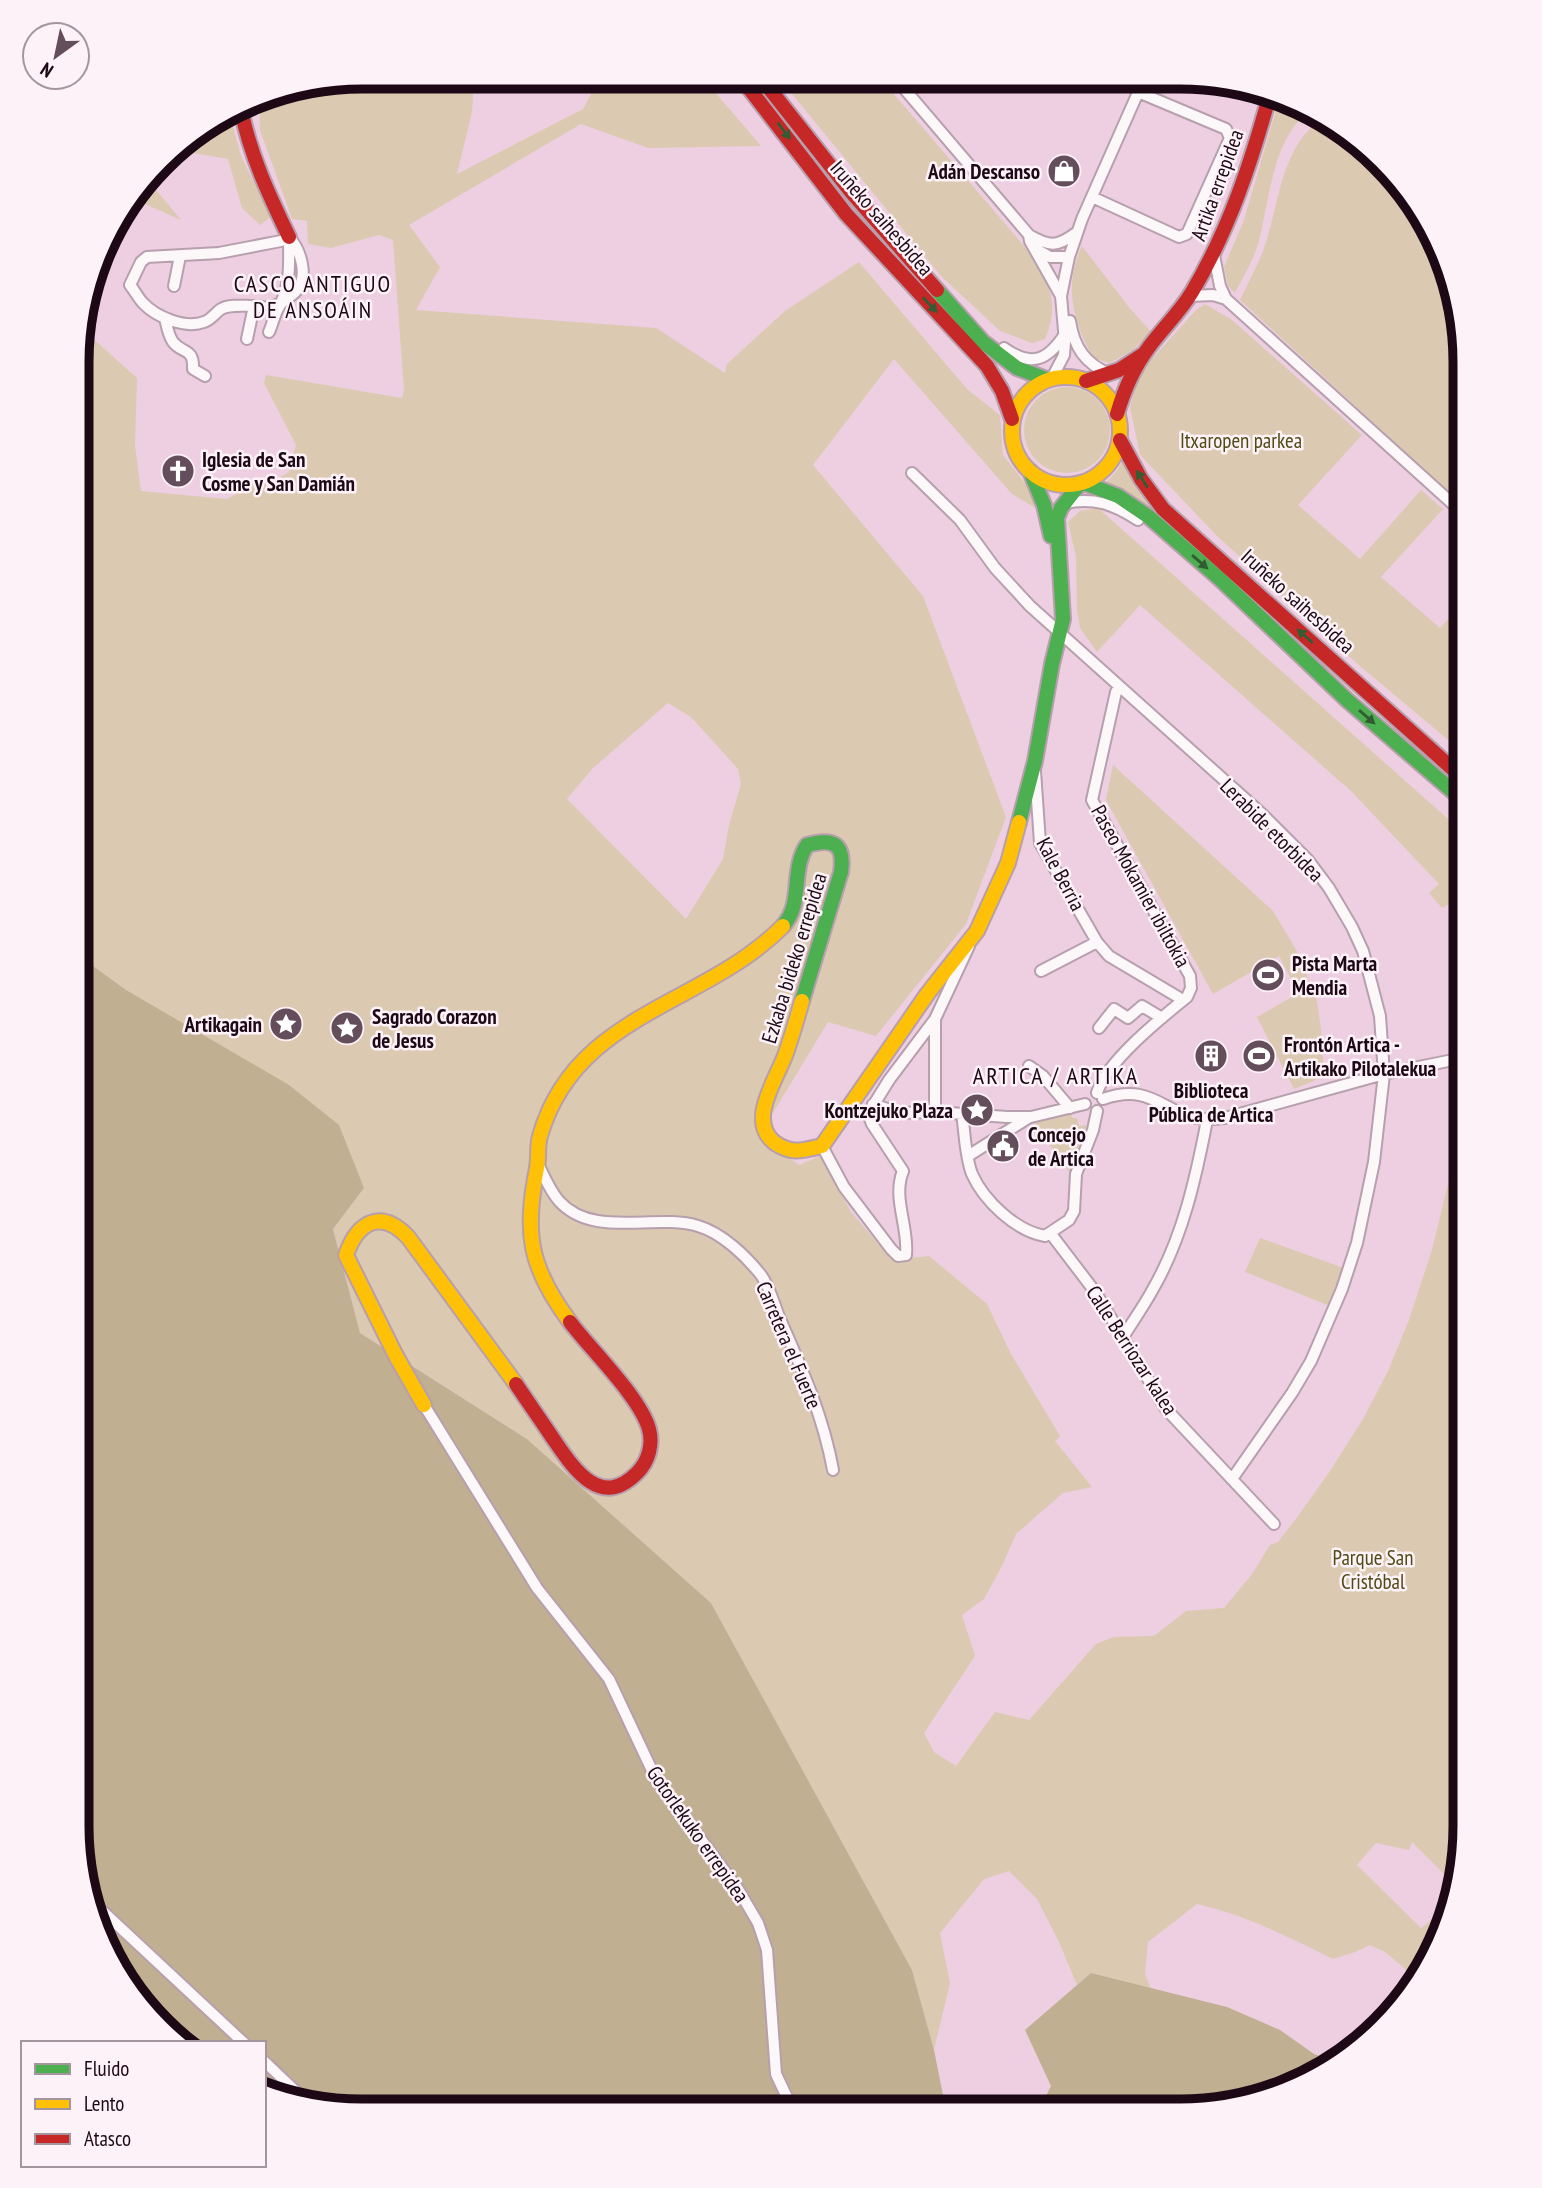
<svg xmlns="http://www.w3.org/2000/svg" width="1542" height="2188" viewBox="0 0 1542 2188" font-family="'PT Sans Narrow',sans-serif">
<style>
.green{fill:#dbcab1;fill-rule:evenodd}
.forest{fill:#c1af91}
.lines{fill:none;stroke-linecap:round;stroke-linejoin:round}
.street-casing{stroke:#b79fad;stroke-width:14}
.fast-casing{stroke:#b79fad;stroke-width:18}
.slow-casing{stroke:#b79fad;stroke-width:18}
.jam-casing{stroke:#b79fad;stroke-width:18}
.street{stroke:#fcf8fa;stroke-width:10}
.fast{stroke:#4caf50;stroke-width:14}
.slow{stroke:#ffc107;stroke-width:14}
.jam{stroke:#c62828;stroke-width:14}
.oneway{fill:#345c32}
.labels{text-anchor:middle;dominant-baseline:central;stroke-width:5;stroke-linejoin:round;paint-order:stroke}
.poi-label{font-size:21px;font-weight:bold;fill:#1c0915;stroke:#fef2f9;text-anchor:start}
.street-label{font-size:21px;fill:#1c0915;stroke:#fef2f9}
.park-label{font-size:21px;fill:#514a14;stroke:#fef2f9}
.neighbourhood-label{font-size:23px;letter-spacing:2px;fill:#1c0915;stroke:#fef2f9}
.quarter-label{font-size:24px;letter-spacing:2px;fill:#1c0915;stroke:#fef2f9}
.rim{fill:none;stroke:#1c0915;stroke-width:9}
</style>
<rect width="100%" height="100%" fill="#edcfe1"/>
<path class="green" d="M362 77H474L472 112 457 174 583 109 592 92V78H703L761 146 648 148 581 124 409 225 440 267 416 310 656 328 725 373 727 364 785 311 859 262 967 389 1000 415 1003 455 1029 488 1037 509 1012 494 894 359 813 465 923 596 1006 817 966 924 876 1036 828 1022 759 1136 799 1165 820 1156 851 1212 892 1260 929 1256 987 1304 1011 1354 1060 1436 1055 1441 1092 1487 1063 1493 1016 1534 1002 1566 984 1599 962 1615 975 1656 924 1733 934 1752 956 1766 995 1712 1029 1720 1096 1644 1114 1637 1154 1636 1186 1611 1224 1608 1252 1574 1270 1545 1278 1542 1298 1516 1330 1471 1363 1419 1388 1371 1409 1320 1432 1250 1449 1180 1456 1124V1069L1459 1060 1455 1046 1465 1044 1464 1845 1456 1886 1412 1842 1409 1850 1376 1843 1357 1865 1421 1928 1433 1919 1447 1922 1420 1978H1416L1385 1952 1370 1945 1355 1952 1333 1959C1289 1937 1245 1915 1197 1904L1148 1942 1145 1974 1151 1989 1091 1973 1077 1985 1059 1942 1037 1899 1009 1871 984 1879 940 1933 950 1983 934 2050 912 1970 711 1603 527 1439 360 1333 333 1229 364 1188 126 990 78 955 79 326 137 378 135 445 141 491 227 499 239 492 241 485 257 480 271 483 289 472 296 445 264 383 266 375 402 398 404 390 393 240 379 235 331 248 308 244 307 221 292 219 260 130 259 98 270 92ZM668 703 691 717 738 769 741 784 729 825 723 859 686 919 567 799 592 769Z
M779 78 881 79 1037 261C1052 289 1058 309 1045 339L1032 343 1000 331 942 277Z
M1280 96 1310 111C1272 137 1270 201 1258 244 1253 261 1243 277 1235 293L1228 286 1224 267 1244 220Z
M230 116 241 156 271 217 260 225 242 208 228 159 181 151 179 145Z
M1323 118 1353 136 1436 236 1465 362V507L1240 300C1248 282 1259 264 1265 245 1280 201 1281 146 1323 118Z
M148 180 181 220 136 200 127 205Z
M1082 246 1128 306 1151 332 1133 350 1110 363 1093 358C1073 320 1063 287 1082 246Z
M1205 304 1232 320 1362 435 1298 505 1360 559 1421 490 1443 509 1381 577 1440 628 1465 601V754L1361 667 1217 536 1140 455 1130 407 1140 372 1196 310Z
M1024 430a43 43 0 1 1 86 0a43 43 0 1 1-86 0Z
M1123 460 1157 512 1106 482 1116 472Z
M1098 508 1465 834V886L1462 897 1442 908 1429 893 1439 884 1352 792 1140 605 1097 652 1080 628 1077 610 1076 557 1068 522 1080 511Z
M1113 765 1273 911 1298 953 1317 1001 1323 1044V1077L1294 1089 1257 1017 1299 993 1279 956 1213 994 1106 800Z
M1071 1112 1072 1118H1077L1079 1126 1087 1125 1069 1172 1033 1121Z
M1260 1238 1349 1270 1335 1308 1245 1272Z"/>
<path class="forest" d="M78 955 126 990 289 1085 339 1125 364 1188 333 1229 360 1333 527 1439 711 1603 912 1970 934 2050 946 2110 325 2109 264 2086V2043H181L147 2014 106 1952 77 1826Z
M1091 1973 1227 2007 1280 2030 1314 2054 1336 2062 1306 2082 1180 2111H1036L1040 2108 1051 2086 1025 2030Z"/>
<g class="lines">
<defs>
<path id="street" d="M896 79 1029 235C1050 247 1057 247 1076 233
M1092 197 1179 237 1187 234 1230 138 1226 129 1138 92
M1029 235 1030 241 1061 296
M1036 249 1050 257H1069
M1214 255 1220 286 1226 299
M174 286 180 256
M1190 296 1213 295 1226 299 1465 515
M254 306C244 306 230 304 221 309 215 313 211 320 204 322 185 329 156 317 143 303 138 298 135 291 130 285L141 262 147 257 219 253 281 241 289 237
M165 318C167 326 168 335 173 342 182 354 194 347 193 369L205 376
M1070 321C1074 347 1085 364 1110 374
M269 332C273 323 275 312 280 305 284 299 293 296 297 290 309 275 300 249 289 237
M247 339 254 306 268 308 281 303C291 282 289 260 289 237
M1004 348C1032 368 1048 360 1065 334
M1052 378 1064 355 1065 342 1061 296 1069 257 1082 219 1144 79
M912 473 960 520 995 568 1030 606 1262 814 1308 860 1329 888 1352 927 1363 951 1380 1016 1384 1074 1374 1162 1357 1243 1342 1289 1311 1361 1292 1393 1232 1479
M1065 503C1094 497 1113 504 1138 520
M1035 771 1040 843 1097 942 1109 956 1183 1000
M1041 971 1097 942
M935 1020V1112
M1099 1028 1114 1009 1128 1018 1142 1006 1162 1018
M1029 1066 1043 1076 1070 1108
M1097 1093C1106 1062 1161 1018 1187 997L1191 988 1190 976 1092 800 1116 692 1119 687
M1103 1099C1153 1082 1162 1114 1203 1119 1210 1120 1217 1119 1225 1118L1384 1074 1453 1060
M873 1104 899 1113 935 1112 1007 1117H1031L1085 1104
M962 1114C965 1133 965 1156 972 1174 984 1201 1016 1231 1045 1236L1069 1220 1074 1211 1076 1174 1093 1130 1097 1111
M822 1146 844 1187 891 1249 898 1256 906 1255C909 1227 892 1198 903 1171L872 1124 868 1114 889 1080 935 1019 969 946
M968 1156 1028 1118
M538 1164C544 1176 550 1191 559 1201 593 1239 655 1213 698 1226 722 1233 746 1256 761 1275 770 1287 774 1305 780 1319 802 1369 823 1415 833 1470
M1051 1234 1096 1293 1166 1409 1274 1524
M1122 1339C1132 1322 1144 1306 1153 1289 1183 1237 1196 1177 1207 1120
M424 1405 537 1588 609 1679 656 1779 738 1889 758 1923 767 1950 776 2074 793 2110
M95 1904 244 2043
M264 2061 307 2102"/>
<path id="fast" d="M937 290 983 342 1017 368 1046 379
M1030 471 1044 505 1051 536
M1084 483 1118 496 1149 517 1220 579 1347 700 1465 802
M1019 822 1035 761 1052 664 1063 619 1057 518 1061 508 1079 485
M783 926C804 902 790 871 807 845 833 838 845 843 841 872L802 1001"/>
<path id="slow" d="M1012 431a54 54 0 1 1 108 0a54 54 0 1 1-108 0Z
M802 1001C797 1018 792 1036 786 1053 777 1079 746 1121 775 1143 793 1155 803 1150 822 1146L928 993 977 931 1008 863 1019 822
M570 1322C529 1267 524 1233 537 1168 539 1157 537 1146 540 1136 575 1013 704 1006 783 926
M424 1405 396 1356 346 1255C358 1221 381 1209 408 1237L516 1384"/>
<path id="jam" d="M741 78 846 214 987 366 1002 391 1012 419
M761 78 851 192 937 290
M241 109C250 155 269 195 289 237
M1086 381 1119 370 1142 355
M1117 414C1124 390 1134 367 1149 347 1163 328 1180 312 1192 292 1229 230 1251 163 1270 94
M1120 440 1141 479 1163 509 1465 780
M516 1384C528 1402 540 1419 552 1437 572 1466 599 1511 637 1473 649 1461 653 1444 649 1429 640 1397 591 1350 570 1322"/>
</defs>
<use href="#street" class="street-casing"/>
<use href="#fast" class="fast-casing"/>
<use href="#slow" class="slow-casing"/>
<use href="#jam" class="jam-casing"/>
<use href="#street" class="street"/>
<use href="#fast" class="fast"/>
<use href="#slow" class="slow"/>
<use href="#jam" class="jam"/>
</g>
<defs><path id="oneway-solid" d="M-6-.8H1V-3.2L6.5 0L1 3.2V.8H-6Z" transform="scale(1.75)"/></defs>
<g class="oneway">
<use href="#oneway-solid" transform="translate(784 131) rotate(53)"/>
<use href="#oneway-solid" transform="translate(930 305) rotate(47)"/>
<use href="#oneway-solid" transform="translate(1142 479) rotate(-123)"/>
<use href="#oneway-solid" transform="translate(1200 562) rotate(41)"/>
<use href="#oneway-solid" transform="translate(1305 636) rotate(-138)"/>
<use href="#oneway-solid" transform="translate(1367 717) rotate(41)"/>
</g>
<defs>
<symbol id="shop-disc" viewBox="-11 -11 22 22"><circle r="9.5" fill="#654e5c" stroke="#fef2f9"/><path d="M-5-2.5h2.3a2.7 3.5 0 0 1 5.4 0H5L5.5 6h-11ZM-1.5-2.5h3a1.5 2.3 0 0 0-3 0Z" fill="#fff"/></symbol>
<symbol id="church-disc" viewBox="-11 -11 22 22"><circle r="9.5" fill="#654e5c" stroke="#fef2f9"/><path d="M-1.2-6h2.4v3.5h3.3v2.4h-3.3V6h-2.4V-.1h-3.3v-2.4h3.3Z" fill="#fff"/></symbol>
<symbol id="stadium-disc" viewBox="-11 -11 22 22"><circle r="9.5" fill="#654e5c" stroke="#fef2f9"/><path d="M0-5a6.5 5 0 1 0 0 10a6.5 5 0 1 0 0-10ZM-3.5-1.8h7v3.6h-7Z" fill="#fff"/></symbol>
<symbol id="sight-disc" viewBox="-11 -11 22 22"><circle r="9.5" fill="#654e5c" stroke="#fef2f9"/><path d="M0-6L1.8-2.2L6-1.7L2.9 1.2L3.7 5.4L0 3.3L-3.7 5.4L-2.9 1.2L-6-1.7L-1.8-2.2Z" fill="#fff"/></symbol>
<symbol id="building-disc" viewBox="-11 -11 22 22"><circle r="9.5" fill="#654e5c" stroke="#fef2f9"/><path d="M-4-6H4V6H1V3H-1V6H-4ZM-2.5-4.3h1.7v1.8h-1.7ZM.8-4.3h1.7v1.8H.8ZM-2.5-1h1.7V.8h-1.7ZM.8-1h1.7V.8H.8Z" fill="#fff"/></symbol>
<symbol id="civic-disc" viewBox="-11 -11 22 22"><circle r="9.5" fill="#654e5c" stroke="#fef2f9"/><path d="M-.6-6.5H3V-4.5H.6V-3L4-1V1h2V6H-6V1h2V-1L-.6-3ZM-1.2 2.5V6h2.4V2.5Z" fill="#fff"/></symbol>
</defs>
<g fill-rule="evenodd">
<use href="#shop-disc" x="1045" y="152" width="38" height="38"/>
<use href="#church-disc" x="159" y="452" width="38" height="38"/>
<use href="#stadium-disc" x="1249" y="956" width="38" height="38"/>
<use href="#sight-disc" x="267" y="1005" width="38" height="38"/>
<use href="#sight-disc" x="328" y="1009" width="38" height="38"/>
<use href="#building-disc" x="1192" y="1037" width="38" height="38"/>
<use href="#stadium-disc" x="1240" y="1037" width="38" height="38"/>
<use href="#sight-disc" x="958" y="1091" width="38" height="38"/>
<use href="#civic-disc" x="984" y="1127" width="38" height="38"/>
</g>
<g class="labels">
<g class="poi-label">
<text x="1040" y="171" text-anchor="end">Adán Descanso</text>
<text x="202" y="459">Iglesia de San<tspan x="202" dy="24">Cosme y San Damián</tspan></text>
<text x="1292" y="963">Pista Marta<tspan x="1292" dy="24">Mendia</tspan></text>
<text x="372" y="1016">Sagrado Corazon<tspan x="372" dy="24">de Jesus</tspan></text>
<text x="262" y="1024" text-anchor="end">Artikagain</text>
<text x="1284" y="1044">Frontón Artica -<tspan x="1284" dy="24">Artikako Pilotalekua</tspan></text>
<text x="1211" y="1090" text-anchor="middle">Biblioteca<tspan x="1211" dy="24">Pública de Artica</tspan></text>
<text x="953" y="1110" text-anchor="end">Kontzejuko Plaza</text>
<text x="1028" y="1134">Concejo<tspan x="1028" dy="24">de Artica</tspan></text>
</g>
<g class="street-label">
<text transform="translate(1217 185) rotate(-70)">Artika errepidea</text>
<text transform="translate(882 218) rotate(49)">Iruñeko saihesbidea</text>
<text transform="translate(1298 601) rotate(42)">Iruñeko saihesbidea</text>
<text transform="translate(1272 830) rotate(45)">Lerabide etorbidea</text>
<text transform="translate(1061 874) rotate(62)">Kale Berria</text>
<text transform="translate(1141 886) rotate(61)">Paseo Mokamier ibiltokia</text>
<text transform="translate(794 958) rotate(-73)">Ezkaba bideko errepidea</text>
<text transform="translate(789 1345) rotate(67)">Carretera el Fuerte</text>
<text transform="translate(1132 1350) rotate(57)">Calle Berriozar kalea</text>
<text transform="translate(698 1834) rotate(55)">Gotorlekuko errepidea</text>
</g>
<g class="park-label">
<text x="1241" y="440">Itxaropen parkea</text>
<text x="1373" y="1557">Parque San<tspan x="1373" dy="24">Cristóbal</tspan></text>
</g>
<g class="neighbourhood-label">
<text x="313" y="283">CASCO ANTIGUO<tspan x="313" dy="26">DE ANSOÁIN</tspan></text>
</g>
<g class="quarter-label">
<text x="1056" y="1075">ARTICA / ARTIKA</text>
</g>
</g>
<path d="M0 0H1542V2188H0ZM362 89H1180A273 273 0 0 1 1453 362V1826A273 273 0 0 1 1180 2099H362A273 273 0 0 1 89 1826V362A273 273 0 0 1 362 89Z" fill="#fef2f9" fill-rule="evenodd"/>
<path class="rim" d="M362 89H1180A273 273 0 0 1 1453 362V1826A273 273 0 0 1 1180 2099H362A273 273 0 0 1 89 1826V362A273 273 0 0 1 362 89Z"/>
<rect x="21" y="2041" width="245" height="126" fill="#fef2f9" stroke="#a4959e" stroke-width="2"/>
<rect x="35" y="2064" width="35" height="10" fill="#4caf50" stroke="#a4959e" stroke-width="2"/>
<text x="84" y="2076" font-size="21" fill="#1c0915">Fluido</text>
<rect x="35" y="2099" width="35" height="10" fill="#ffc107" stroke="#a4959e" stroke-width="2"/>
<text x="84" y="2111" font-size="21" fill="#1c0915">Lento</text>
<rect x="35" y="2134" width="35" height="10" fill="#c62828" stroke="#a4959e" stroke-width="2"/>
<text x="84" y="2146" font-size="21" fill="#1c0915">Atasco</text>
<g transform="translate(56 56) rotate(213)"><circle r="33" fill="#fef2f9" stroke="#a4959e" stroke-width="2"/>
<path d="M0-5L12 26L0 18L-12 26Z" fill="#654e5c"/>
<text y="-10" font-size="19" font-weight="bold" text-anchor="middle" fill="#1c0915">N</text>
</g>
</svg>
